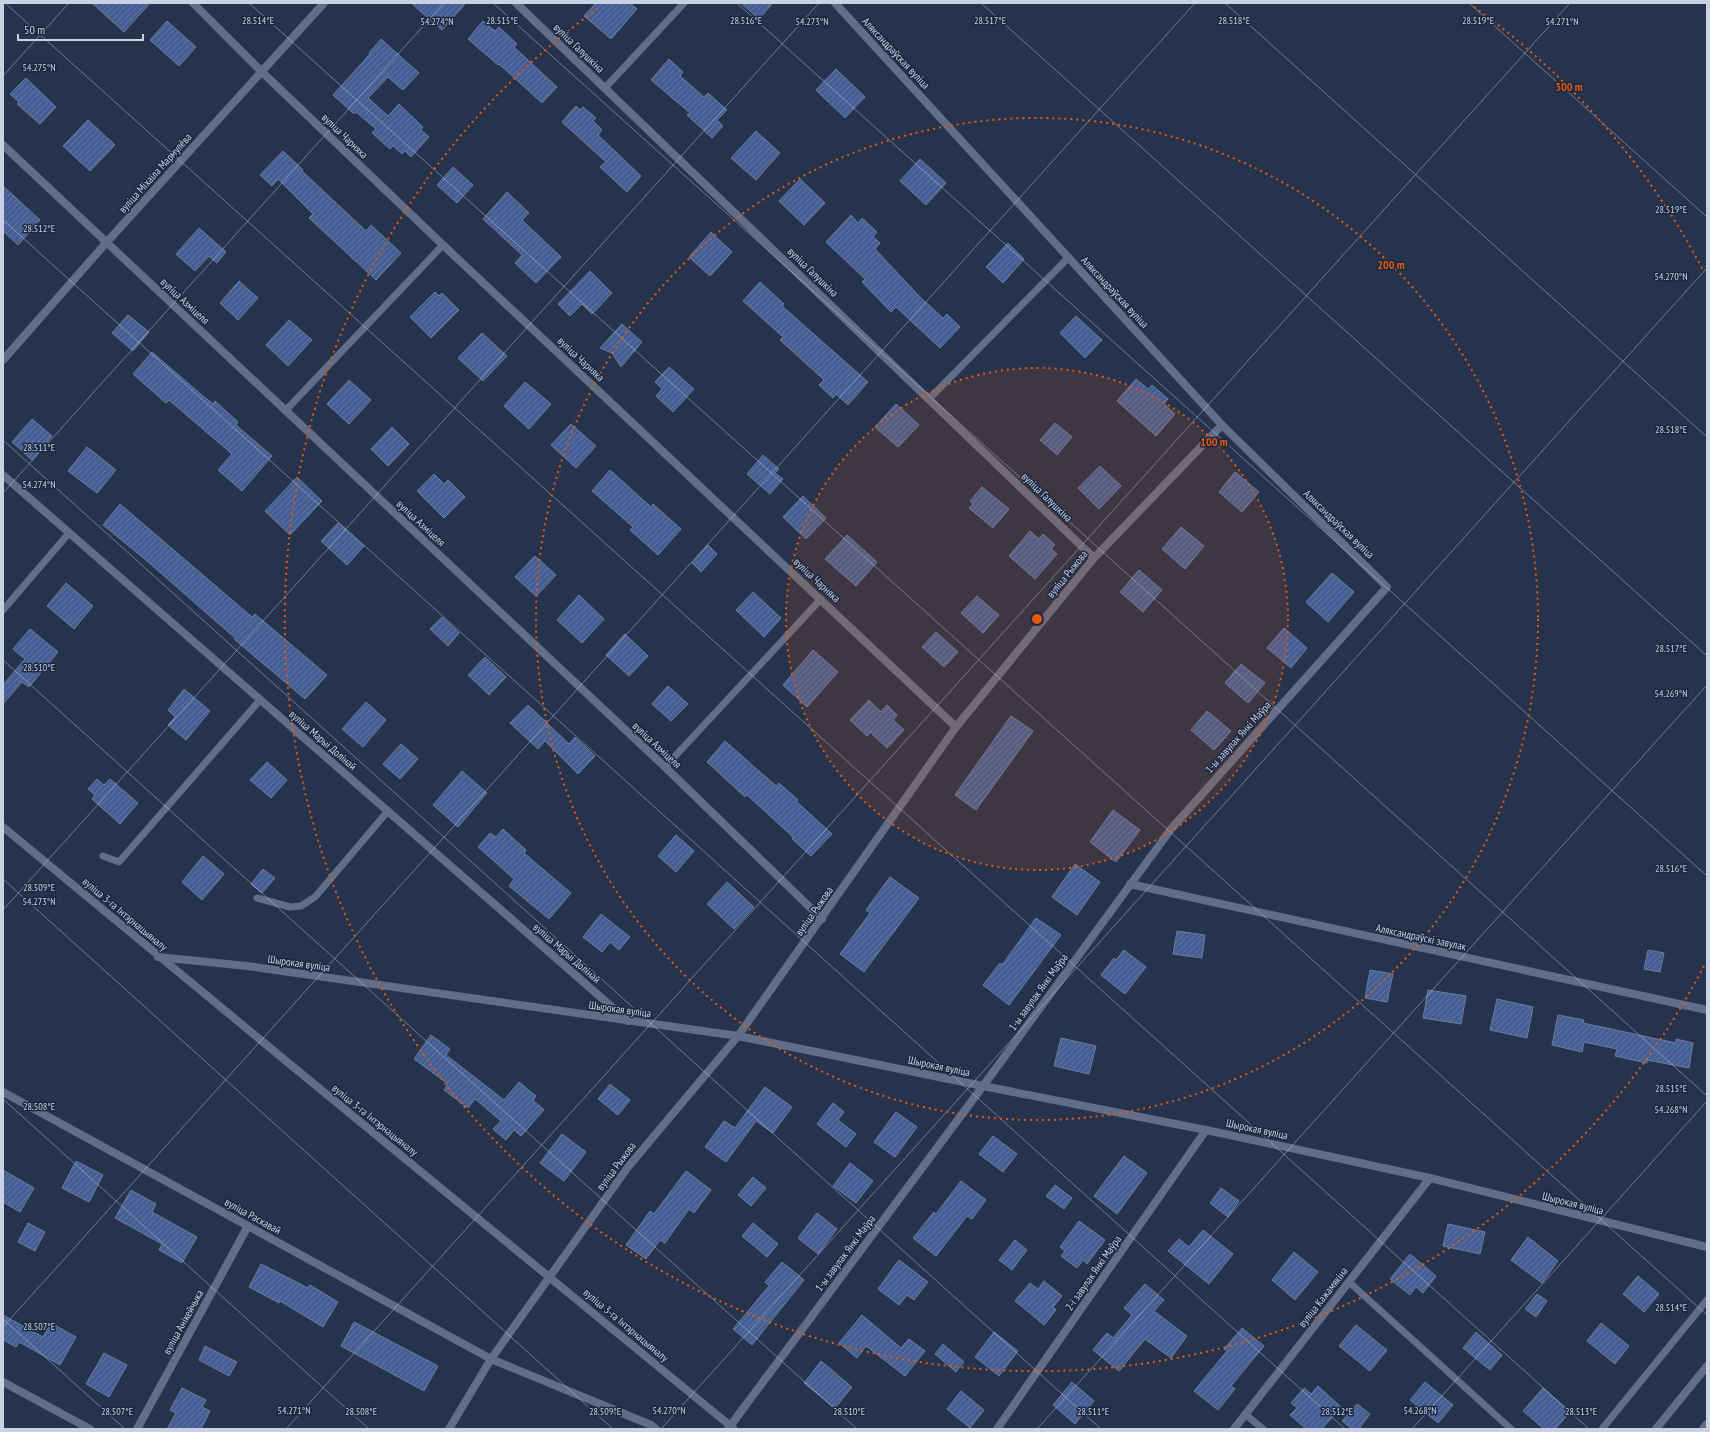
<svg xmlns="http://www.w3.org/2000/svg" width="1710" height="1432" viewBox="0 0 1710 1432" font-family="'PT Sans Narrow',sans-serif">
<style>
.building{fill:url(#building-hatch);stroke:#6d7c9a}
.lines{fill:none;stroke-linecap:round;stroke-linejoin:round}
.lane{stroke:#626e87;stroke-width:7}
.street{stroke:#626e87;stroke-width:8}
.ticks{fill:none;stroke:#c9d2e2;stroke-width:1;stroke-opacity:0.45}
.ring{fill:none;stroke:#e8590c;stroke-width:2;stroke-dasharray:2 4}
.labels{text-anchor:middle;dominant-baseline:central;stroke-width:3;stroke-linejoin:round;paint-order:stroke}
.street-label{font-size:11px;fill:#c9d2e2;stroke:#1c2842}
.ticks-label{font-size:10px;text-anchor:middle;fill:#c9d2e2;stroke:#1c2842;stroke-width:3;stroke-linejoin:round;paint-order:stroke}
.centre{fill:#e8590c;stroke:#1c2842;stroke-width:2}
.ring-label{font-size:12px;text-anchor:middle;font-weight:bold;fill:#e8590c;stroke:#1c2842;stroke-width:3;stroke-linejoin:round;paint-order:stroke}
</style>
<defs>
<pattern id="building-hatch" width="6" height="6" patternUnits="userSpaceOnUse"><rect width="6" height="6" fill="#455f95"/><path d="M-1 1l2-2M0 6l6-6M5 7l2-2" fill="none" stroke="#5e75a4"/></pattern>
</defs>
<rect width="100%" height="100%" fill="#26334d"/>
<path class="building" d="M92 3H150L124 32Z
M411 3H466L442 30Z
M596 3H630L637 9 611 39 584 16Z
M741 3H773L759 19Z
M167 21 196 47 179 66 150 40Z
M483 21 495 31 499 27 517 44 514 47 557 87 542 103 499 64 498 65 468 39Z
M381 39 419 73 403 90 388 77 368 98 388 116 399 104 423 127 421 130 429 137 411 157 405 151 402 154 393 146 390 149 372 133 376 129 356 112 354 114 333 95 370 54 369 53Z
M669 59 683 72 680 76 704 97 708 93 727 110 717 120 723 126 712 138 687 115 690 113 651 80Z
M836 69 865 97 845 118 816 90Z
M26 78 56 107 40 124 17 104 19 102 10 94Z
M576 106 580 110 583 107 596 118 593 121 602 130 598 135 641 176 627 192 600 167 606 162 562 122Z
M88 120 115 145 90 171 63 146Z
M756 131 780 153 756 180 731 158Z
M283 151 303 170 302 171 366 231 371 225 401 253 376 280 309 218 313 214 278 179 272 186 260 175Z
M920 159 946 183 926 205 900 181Z
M453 167 473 185 457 203 437 185Z
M800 179 825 203 804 225 779 201Z
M3 186 40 220 18 245 3 231Z
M507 192 529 213 522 220 561 257 536 283 515 263 522 255 483 219Z
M851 215 858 223 862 218 877 232 873 237 880 243 875 249 921 298 943 318 947 314 960 327 940 348 896 307 891 312 862 282 865 279 826 242Z
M199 228 226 252 217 263 209 256 195 271 176 254Z
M711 232 732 252 710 276 689 257Z
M1008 243 1024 259 1003 283 986 267Z
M590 271 612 293 592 314 582 304 570 316 558 304Z
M239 281 258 298 238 320 220 303Z
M760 282 784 304 782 306 868 382 848 405 836 394 833 398 819 385 824 380 780 340 783 337 743 301Z
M435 292 439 296 442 293 459 310 431 338 410 317Z
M128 315 149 332 133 351 112 333Z
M1076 316 1102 340 1085 358 1060 333Z
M289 320 312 340 288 366 266 345Z
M622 324 642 342 621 367 612 353 600 348Z
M482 333 507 356 483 381 458 358Z
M152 352 203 396 213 404 215 401 238 422 236 425 272 456 242 491 218 470 232 454 169 400 166 403 133 374Z
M669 367 694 389 673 412 656 396 662 389 655 382Z
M1136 379 1148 389 1152 385 1168 399 1164 404 1175 414 1156 436 1117 401Z
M349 380 371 400 349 424 327 404Z
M525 382 551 404 529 429 504 406Z
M896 404 919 425 898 447 875 427Z
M32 419 52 436 32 460 12 442Z
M1055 423 1072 437 1057 455 1040 440Z
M571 424 596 446 576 468 551 445Z
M392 427 409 444 388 466 371 449Z
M87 447 116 470 97 493 68 471Z
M763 455 779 469 775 473 783 479 770 494 747 474Z
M1100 466 1121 486 1099 509 1078 488Z
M610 470 651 507 653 504 681 529 658 555 630 530 633 527 592 491Z
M1235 472 1259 492 1242 512 1219 492Z
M434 474 444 484 448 480 465 497 444 518 417 491Z
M297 477 322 501 290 535 265 511Z
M982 487 1009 509 993 528 969 508 973 504 970 501Z
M803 496 826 518 806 539 783 517Z
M120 504 252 617 255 614 327 675 305 699 234 639 235 638 147 561 103 525Z
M338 523 364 546 347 565 321 541Z
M1181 527 1204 546 1185 569 1162 549Z
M1030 531 1039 539 1043 534 1055 545 1051 549 1057 554 1035 579 1009 556Z
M847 535 877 562 856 586 825 559Z
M708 545 717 554 701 572 692 563Z
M535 556 556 575 536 596 515 577Z
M1139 570 1162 590 1143 612 1120 592Z
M1332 573 1354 592 1328 622 1306 602Z
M66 583 93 606 74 629 47 606Z
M753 592 781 618 764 637 736 610Z
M579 595 604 619 582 643 557 620Z
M977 596 999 615 983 633 961 613Z
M442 617 459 633 448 646 430 629Z
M1284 628 1307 648 1291 668 1267 648Z
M30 629 58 652 29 687 22 682 3 704V685L25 659 13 649Z
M936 632 958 652 944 667 922 647Z
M625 634 648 656 629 676 606 655Z
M813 650 838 672 807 707 783 685Z
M485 657 506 677 489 695 468 675Z
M1241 664 1265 683 1248 703 1225 683Z
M668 686 688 704 671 721 652 704Z
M184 689 210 711 186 740 168 725 175 717 168 710Z
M869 700 881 712 887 705 897 715 893 720 904 730 887 748 870 732 867 736 850 720Z
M366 702 386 720 363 747 342 729Z
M528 705 569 744 575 737 595 756 578 774 545 741 538 749 510 723Z
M1207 711 1231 731 1214 750 1191 730Z
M1011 716 1033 731 976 810 955 795Z
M725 741 776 786 779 783 798 800 797 802 832 834 811 856 792 839 793 837 747 795 745 797 707 762Z
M401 744 418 759 400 779 383 764Z
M267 762 287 780 271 798 250 780Z
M462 771 487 793 458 827 433 805Z
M97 779 104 785 110 779 138 803 120 824 92 799 95 795 88 789Z
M1113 810 1140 830 1116 862 1090 842Z
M503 829 526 850 524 853 571 893 549 919 509 886 514 879 478 847 490 833 496 837Z
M676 835 694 851 676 872 658 856Z
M203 856 224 874 202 900 182 882Z
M1075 864 1100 882 1077 915 1052 897Z
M263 869 275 878 262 893 251 884Z
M890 877 919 898 864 972 840 954 870 913 866 910Z
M727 882 754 907 734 929 707 904Z
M601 914 630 937 619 950 610 942 602 952 583 937Z
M1036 918 1061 935 1009 1005 983 985 1000 963 1002 965Z
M1177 931 1205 935 1202 958 1173 954Z
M1124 950 1146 967 1125 994 1101 975 1114 958 1116 960Z
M1648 950 1664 953 1660 972 1644 969Z
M1370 970 1393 974 1387 1002 1365 998Z
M1428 990 1466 996 1461 1024 1423 1018Z
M1497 999 1533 1007 1527 1038 1490 1030Z
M1558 1015 1584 1020 1583 1023 1676 1043V1039L1693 1043 1689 1068 1647 1060V1063L1615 1056 1617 1049 1584 1042 1582 1052 1552 1045Z
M431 1035 450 1049 446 1055 504 1100 519 1082 536 1096 533 1100 544 1110 521 1136 514 1130 506 1140 493 1129 501 1121 475 1099 468 1108 444 1090 448 1084 414 1059Z
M1061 1038 1096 1046 1089 1074 1054 1066Z
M610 1084 630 1100 618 1115 598 1099Z
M765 1087 792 1107 773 1133 756 1121 726 1162 705 1147 724 1121 735 1128Z
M833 1103 844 1112 838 1120 856 1134 846 1147 817 1124Z
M896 1112 917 1127 895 1157 874 1142Z
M562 1134 586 1152 564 1181 540 1163Z
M993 1136 1017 1154 1003 1172 979 1154Z
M1124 1156 1147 1173 1117 1214 1094 1196Z
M76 1161 103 1175 89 1202 62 1188Z
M850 1163 873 1181 856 1203 833 1186Z
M3 1170 34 1188 20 1212 3 1202Z
M686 1171 711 1190 694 1213 689 1209 665 1243 660 1240 646 1259 626 1245 650 1211 654 1214Z
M753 1177 766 1188 751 1206 738 1195Z
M961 1181 986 1200 972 1219 967 1216 936 1256 913 1238 934 1212 936 1214Z
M1055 1185 1072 1198 1064 1209 1046 1196Z
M1221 1188 1239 1201 1228 1217 1210 1203Z
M131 1190 156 1204 152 1212 197 1237 182 1263 159 1250 162 1244 115 1218Z
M817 1213 837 1229 818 1254 798 1238Z
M1079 1221 1105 1240 1087 1264 1083 1260 1077 1268 1061 1256 1065 1251 1060 1247Z
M28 1223 45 1232 35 1251 18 1242Z
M753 1223 778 1244 767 1257 742 1236Z
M1448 1224 1485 1232 1480 1254 1443 1246Z
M1203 1230 1233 1254 1209 1284 1168 1251 1179 1239 1189 1247Z
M1528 1237 1558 1261 1542 1283 1511 1260Z
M1015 1240 1027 1250 1012 1270 999 1260Z
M1294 1252 1318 1272 1295 1300 1272 1280Z
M1410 1254 1436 1276 1423 1293 1416 1287 1410 1295 1390 1279Z
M899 1260 928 1282 914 1300 907 1295 899 1305 878 1289Z
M782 1262 804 1280 752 1345 733 1329 769 1286 765 1282Z
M261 1264 308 1288 310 1285 338 1302 323 1327 280 1301 279 1303 249 1287Z
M1638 1276 1659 1294 1644 1312 1623 1294Z
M1044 1281 1062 1296 1053 1307 1056 1310 1044 1325 1015 1301 1030 1283 1038 1289Z
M1145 1284 1164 1300 1154 1311 1187 1336 1171 1358 1145 1339 1119 1371 1093 1350 1107 1333 1113 1338 1132 1315 1124 1308Z
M1537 1294 1547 1301 1536 1317 1525 1309Z
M3 1315 43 1337 51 1323 76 1337 60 1365 19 1342 16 1347 3 1340Z
M862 1315 901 1348 909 1339 925 1351 905 1376 866 1346 857 1358 839 1343Z
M354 1322 438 1366 424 1391 341 1346Z
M1601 1323 1629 1346 1615 1364 1587 1341Z
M1356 1325 1387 1350 1370 1371 1339 1346Z
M1242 1328 1264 1346 1231 1386 1235 1389 1218 1410 1194 1391 1227 1351 1224 1349Z
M994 1332 1018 1351 999 1376 975 1357Z
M1476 1332 1502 1355 1490 1370 1463 1348Z
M943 1344 964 1362 956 1372 935 1354Z
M205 1346 237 1362 229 1376 199 1360Z
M104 1353 127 1365 109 1397 86 1384Z
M821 1361 852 1387 835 1408 804 1383Z
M1072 1382 1094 1401 1075 1424 1053 1405Z
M1425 1382 1453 1405 1438 1423 1410 1400Z
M1318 1386 1341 1407 1322 1429H1306L1290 1415 1297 1408 1291 1403 1304 1388 1311 1394Z
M182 1388 206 1400 202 1407 210 1411 201 1429H167L176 1413 170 1410Z
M1543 1388 1570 1412 1555 1429H1544L1523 1411Z
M961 1391 984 1410 970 1428 947 1409Z
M1357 1404 1370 1414 1359 1429H1352L1342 1421Z"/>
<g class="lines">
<path class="lane" d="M605 88 684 3
M929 399 1068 258
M285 411 443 245
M3 610 69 533
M665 767 821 599
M103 856 119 862 260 700
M257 898 290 907 301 906 315 897 388 811
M1349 1282 1511 1429
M1245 1414 1263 1429
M1602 1429 1707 1300"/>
<path class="street" d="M193 3 262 72 443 245 956 727
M516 3 1094 558
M3 145 665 767 822 919
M3 360 106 243 324 3
M3 475 628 1021
M3 827C245 1029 490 1227 733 1428
M1130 884 1707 1010
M158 957 247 966 738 1036 983 1086 1206 1130 1430 1178 1707 1247
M3 1092 491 1359 651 1425 656 1429
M3 1382 90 1429
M137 1429 248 1226
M449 1429 491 1359 628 1167 738 1036 956 727 1094 558 1222 425
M728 1429 983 1086 1171 829 1387 587 1222 425 835 3
M997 1429 1206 1130
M1234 1429 1430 1178
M1656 1429 1707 1366
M1703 1429 1707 1424"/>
</g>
<path class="ticks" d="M5 3 1589 1429M249 3 1707 1315M493 3 1707 1096M737 3 1707 876M981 3 1707 656M1225 3 1707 437M1469 3 1707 217M3 76 69 3M3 220 1345 1429M3 440 1101 1429M3 493 444 3M3 660 857 1429M3 879 613 1429M3 910 819 3M3 1099 369 1429M3 1319 125 1429M3 1327 1195 3M286 1429 1570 3M661 1429 1707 268M1037 1429 1707 685M1412 1429 1707 1101"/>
<circle cx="1037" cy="619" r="251" fill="#e8590c" fill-opacity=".12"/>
<g class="ring">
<circle cx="1037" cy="619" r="251"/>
<circle cx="1037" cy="619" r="501"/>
<path d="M1704 966A752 752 0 1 1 600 7M1474 7A752 752 0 0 1 1704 272"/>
</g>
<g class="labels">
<g class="street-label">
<text transform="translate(579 48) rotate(44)">вуліца Галушкіна</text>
<text transform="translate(896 53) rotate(47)">Аляксандраўская вуліца</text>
<text transform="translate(345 136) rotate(44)">вуліца Чарняка</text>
<text transform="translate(155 173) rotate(-48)">вуліца Міхаіла Мармулёва</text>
<text transform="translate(813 272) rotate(44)">вуліца Галушкіна</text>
<text transform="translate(1115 292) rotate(47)">Аляксандраўская вуліца</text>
<text transform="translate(185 301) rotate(43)">вуліца Азміцеля</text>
<text transform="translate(581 359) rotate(43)">вуліца Чарняка</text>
<text transform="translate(1047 497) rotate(44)">вуліца Галушкіна</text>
<text transform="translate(421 523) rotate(43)">вуліца Азміцеля</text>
<text transform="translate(1339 524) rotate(44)">Аляксандраўская вуліца</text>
<text transform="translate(1067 574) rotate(-51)">вуліца Рыжова</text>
<text transform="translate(817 580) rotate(43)">вуліца Чарняка</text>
<text transform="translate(1238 737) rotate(-48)">1-ы завулак Янкі Маўра</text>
<text transform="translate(323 740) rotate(41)">вуліца Марыі Долінай</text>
<text transform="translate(657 745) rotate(43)">вуліца Азміцеля</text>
<text transform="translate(814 911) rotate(-55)">вуліца Рыжова</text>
<text transform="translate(125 914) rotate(40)">вуліца 3-га Інтэрнацыяналу</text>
<text transform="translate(1421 937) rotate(12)">Аляксандраўскі завулак</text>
<text transform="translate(567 953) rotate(41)">вуліца Марыі Долінай</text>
<text transform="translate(299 963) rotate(8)">Шырокая вуліца</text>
<text transform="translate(1038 992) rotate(-54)">1-ы завулак Янкі Маўра</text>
<text transform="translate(620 1009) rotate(8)">Шырокая вуліца</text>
<text transform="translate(939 1066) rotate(12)">Шырокая вуліца</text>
<text transform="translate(375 1120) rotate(39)">вуліца 3-га Інтэрнацыяналу</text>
<text transform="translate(1257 1129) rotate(12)">Шырокая вуліца</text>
<text transform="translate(616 1166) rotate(-53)">вуліца Рыжова</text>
<text transform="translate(1573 1203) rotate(14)">Шырокая вуліца</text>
<text transform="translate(253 1216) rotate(29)">вуліца Раскавай</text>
<text transform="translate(845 1253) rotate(-53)">1-ы завулак Янкі Маўра</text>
<text transform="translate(1093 1273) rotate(-55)">2-і завулак Янкі Маўра</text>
<text transform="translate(1323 1297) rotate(-52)">вуліца Кажамякіна</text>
<text transform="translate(183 1322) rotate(-61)">вуліца Анікейчыка</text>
<text transform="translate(626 1325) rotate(40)">вуліца 3-га Інтэрнацыяналу</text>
</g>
</g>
<g class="ticks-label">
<text x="258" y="24">28.514°E</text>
<text x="502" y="24">28.515°E</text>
<text x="746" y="24">28.516°E</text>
<text x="990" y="24">28.517°E</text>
<text x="1234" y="24">28.518°E</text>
<text x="1478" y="24">28.519°E</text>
<text x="437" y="25">54.274°N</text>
<text x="812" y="25">54.273°N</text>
<text x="1562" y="25">54.271°N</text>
<text x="39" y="71">54.275°N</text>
<text x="1671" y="213">28.519°E</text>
<text x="39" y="232">28.512°E</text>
<text x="1671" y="280">54.270°N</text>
<text x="1671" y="433">28.518°E</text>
<text x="39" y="451">28.511°E</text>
<text x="39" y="488">54.274°N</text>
<text x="1671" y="652">28.517°E</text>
<text x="39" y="671">28.510°E</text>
<text x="1671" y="697">54.269°N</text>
<text x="1671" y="872">28.516°E</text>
<text x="39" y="891">28.509°E</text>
<text x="39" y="905">54.273°N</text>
<text x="1671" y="1092">28.515°E</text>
<text x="39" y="1110">28.508°E</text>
<text x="1671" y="1113">54.268°N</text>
<text x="1671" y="1311">28.514°E</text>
<text x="39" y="1330">28.507°E</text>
<text x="294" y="1414">54.271°N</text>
<text x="669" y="1414">54.270°N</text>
<text x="1420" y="1414">54.268°N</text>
<text x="117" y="1415">28.507°E</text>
<text x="361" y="1415">28.508°E</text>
<text x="605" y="1415">28.509°E</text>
<text x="849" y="1415">28.510°E</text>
<text x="1093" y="1415">28.511°E</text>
<text x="1337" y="1415">28.512°E</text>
<text x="1581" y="1415">28.513°E</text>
</g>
<circle cx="1037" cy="619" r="6" class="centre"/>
<g class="ring-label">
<text x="1569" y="91">300 m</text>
<text x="1391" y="269">200 m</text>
<text x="1214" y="446">100 m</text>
</g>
<rect width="1710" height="1432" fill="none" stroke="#c9d2e2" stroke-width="8"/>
<path d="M18 34v6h125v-6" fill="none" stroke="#c9d2e2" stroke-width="2"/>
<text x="24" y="34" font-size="12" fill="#c9d2e2" stroke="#1c2842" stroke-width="3" paint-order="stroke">50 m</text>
</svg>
